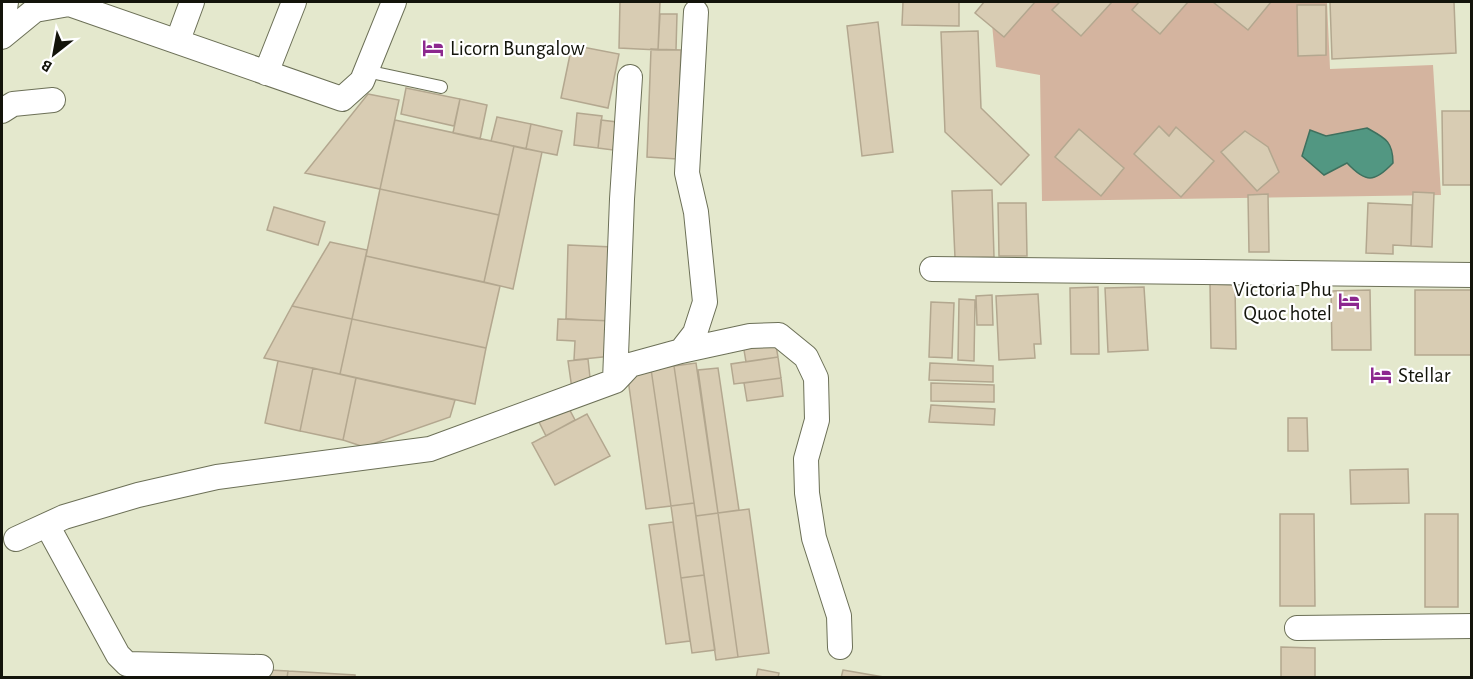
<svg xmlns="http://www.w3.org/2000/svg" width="1473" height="679" viewBox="0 0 1473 679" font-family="'Alegreya Sans',sans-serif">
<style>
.green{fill:#d4b49f}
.water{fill:#529782;stroke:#3f705e;stroke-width:1.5}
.building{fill:#d8ccb3;stroke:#b3a78f;stroke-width:1.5}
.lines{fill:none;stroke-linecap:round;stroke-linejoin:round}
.service-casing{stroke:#6c7057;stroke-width:14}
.minor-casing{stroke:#6c7057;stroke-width:26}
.service{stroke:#fff;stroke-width:12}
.minor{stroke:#fff;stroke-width:24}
.labels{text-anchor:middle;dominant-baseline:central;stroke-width:4.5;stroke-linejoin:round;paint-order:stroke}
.poi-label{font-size:21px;fill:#13140b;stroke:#fff;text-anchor:start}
</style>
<rect width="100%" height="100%" fill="#e4e8cd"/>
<path class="green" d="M990 2H1327L1330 69 1433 65 1441 195 1042 201 1040 75 996 67Z"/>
<path class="water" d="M1367 128C1385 138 1393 141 1393 163 1374 183 1366 183 1347 163L1324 175 1302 156 1310 130 1326 136Z"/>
<path class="building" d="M620 2H660L658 50 619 48Z
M903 2H959V26L902 25Z
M984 2H1035L1004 37 975 13Z
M1060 2H1112L1081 36 1052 10Z
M1139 2H1188L1160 34 1132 10Z
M1213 2H1271L1248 30Z
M1330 2H1454L1456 53 1332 59Z
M1297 5H1326V55L1298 56Z
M660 14H677L676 50H658Z
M878 22 893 152 862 156 847 26Z
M978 31 981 108 1029 155 1001 185 945 132 941 32Z
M572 45 619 54 608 108 561 98Z
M651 49 681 50 677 159 647 157Z
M406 88 460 99 454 126 401 114Z
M368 94 399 100 380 189 305 173Z
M460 99 487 105 480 139 453 133Z
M1442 111H1472V185H1443Z
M577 113 602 116 598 148 574 145Z
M497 117 531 124 526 149 491 141Z
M395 120 514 146 499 215 380 189Z
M601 120 617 122 613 150 598 148Z
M531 124 562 131 557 155 526 149Z
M1159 126 1169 136 1176 127 1214 161 1181 197 1134 154Z
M1079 129 1124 168 1101 196 1055 157Z
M1245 131 1268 147 1279 172 1257 191 1221 152Z
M514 146 542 152 513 289 484 282Z
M380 189 499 215 484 282 366 256Z
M992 190 994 257 955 258 952 191Z
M1413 192 1434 193 1432 247 1411 246Z
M1268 194 1269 252H1249L1248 195Z
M998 203H1026L1027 256H999Z
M1368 203 1412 205 1411 246 1393 245V254L1366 253Z
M274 207 325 222 318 245 267 230Z
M330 242 367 250 352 319 292 306Z
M568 245 613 247 611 321 566 319Z
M366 256 500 286 486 348 352 319Z
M1210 284 1235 285 1236 349 1211 348Z
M1098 287 1099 354H1071L1070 288Z
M1144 287 1148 350 1108 352 1105 288Z
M1370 290 1371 350H1332L1331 291Z
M1415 290H1472V355H1415Z
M1038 294 1041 344H1034L1035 358 999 360 996 296Z
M992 295 993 325H977L976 296Z
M959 299 975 300 974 361 958 360Z
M931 302 954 303 952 358 929 357Z
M292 306 352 319 340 374 264 358Z
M352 319 486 348 475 404 340 374Z
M558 319 614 321 612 356 574 360 575 341 557 340Z
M775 340 778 357 746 362 743 344Z
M778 357 781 378 734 384 731 364Z
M588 359 591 387 572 389 568 361Z
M278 361 313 368 300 431 265 423Z
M696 363 718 513 696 516 674 366Z
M930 363 993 366V382L929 380Z
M674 366 694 503 671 506 651 369Z
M313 368 356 378 343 440 300 431Z
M718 368 739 510 718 513 698 370Z
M651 369 671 506 646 509 627 372Z
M356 378 455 400 450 417 364 447 343 440Z
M781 378 783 396 747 401 744 383Z
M931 383 994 385V402L931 401Z
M565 401 575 420 546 436 536 416Z
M931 405 995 409 994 425 929 422Z
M587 414 610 456 555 485 532 443Z
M1288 418H1307L1308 451H1288Z
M1408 469 1409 503 1351 504 1350 470Z
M694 503 704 575 681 578 671 506Z
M749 509 769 653 738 657 718 513Z
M718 513 738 657 716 660 696 516Z
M1280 514H1314L1315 606H1280Z
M1425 514H1458V607H1425Z
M673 522 690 641 666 644 649 525Z
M704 575 715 650 692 653 681 578Z
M1281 647 1315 648V678H1281Z
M758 669 779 673 778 678H756Z
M269 670 288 671 287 678H268Z
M843 670 883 677V678H841Z
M288 671 355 675V678H287Z"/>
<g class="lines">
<defs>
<path id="service" d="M366 71 441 87"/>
<path id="minor" d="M2 29 6 2
M2 37 35 10 69 4 342 99 362 81 394 2
M178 40 192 2
M266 73 294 2
M2 111 13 104 53 100
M932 269 1472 275
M681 351 750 336 779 335 806 357 816 378 817 420 806 459 807 493 814 538 839 616 840 647
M615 381 622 199 630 77
M47 525 118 655 127 664 261 667
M16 539 64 517 138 495 217 477 430 449 615 381 630 365 681 351 695 333 705 302 696 212 687 173 696 12
M1297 628 1472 626"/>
</defs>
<use href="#service" class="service-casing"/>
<use href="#minor" class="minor-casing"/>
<use href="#service" class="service"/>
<use href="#minor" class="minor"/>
</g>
<defs>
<symbol id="hotel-bare" viewBox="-9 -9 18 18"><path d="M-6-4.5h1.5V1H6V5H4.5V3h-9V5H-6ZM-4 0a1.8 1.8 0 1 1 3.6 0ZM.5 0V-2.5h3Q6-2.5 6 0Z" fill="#8c278e" stroke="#fff" stroke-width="2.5" paint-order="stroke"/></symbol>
</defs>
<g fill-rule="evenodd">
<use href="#hotel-bare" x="418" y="33" width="30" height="30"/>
<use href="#hotel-bare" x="1334" y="286" width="30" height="30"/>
<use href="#hotel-bare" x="1366" y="360" width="30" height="30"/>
</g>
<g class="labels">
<g class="poi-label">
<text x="450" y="48">Licorn Bungalow</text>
<text x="1332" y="289" text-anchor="end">Victoria Phu<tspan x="1332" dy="24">Quoc hotel</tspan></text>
<text x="1398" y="375">Stellar</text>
</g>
</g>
<rect width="1473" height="679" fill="none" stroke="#13140b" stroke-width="6"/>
<g transform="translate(54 54) rotate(211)" stroke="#ffffff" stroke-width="4.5" paint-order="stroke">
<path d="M0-4.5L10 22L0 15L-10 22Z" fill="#13140b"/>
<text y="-9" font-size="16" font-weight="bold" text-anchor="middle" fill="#13140b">B</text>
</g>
</svg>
